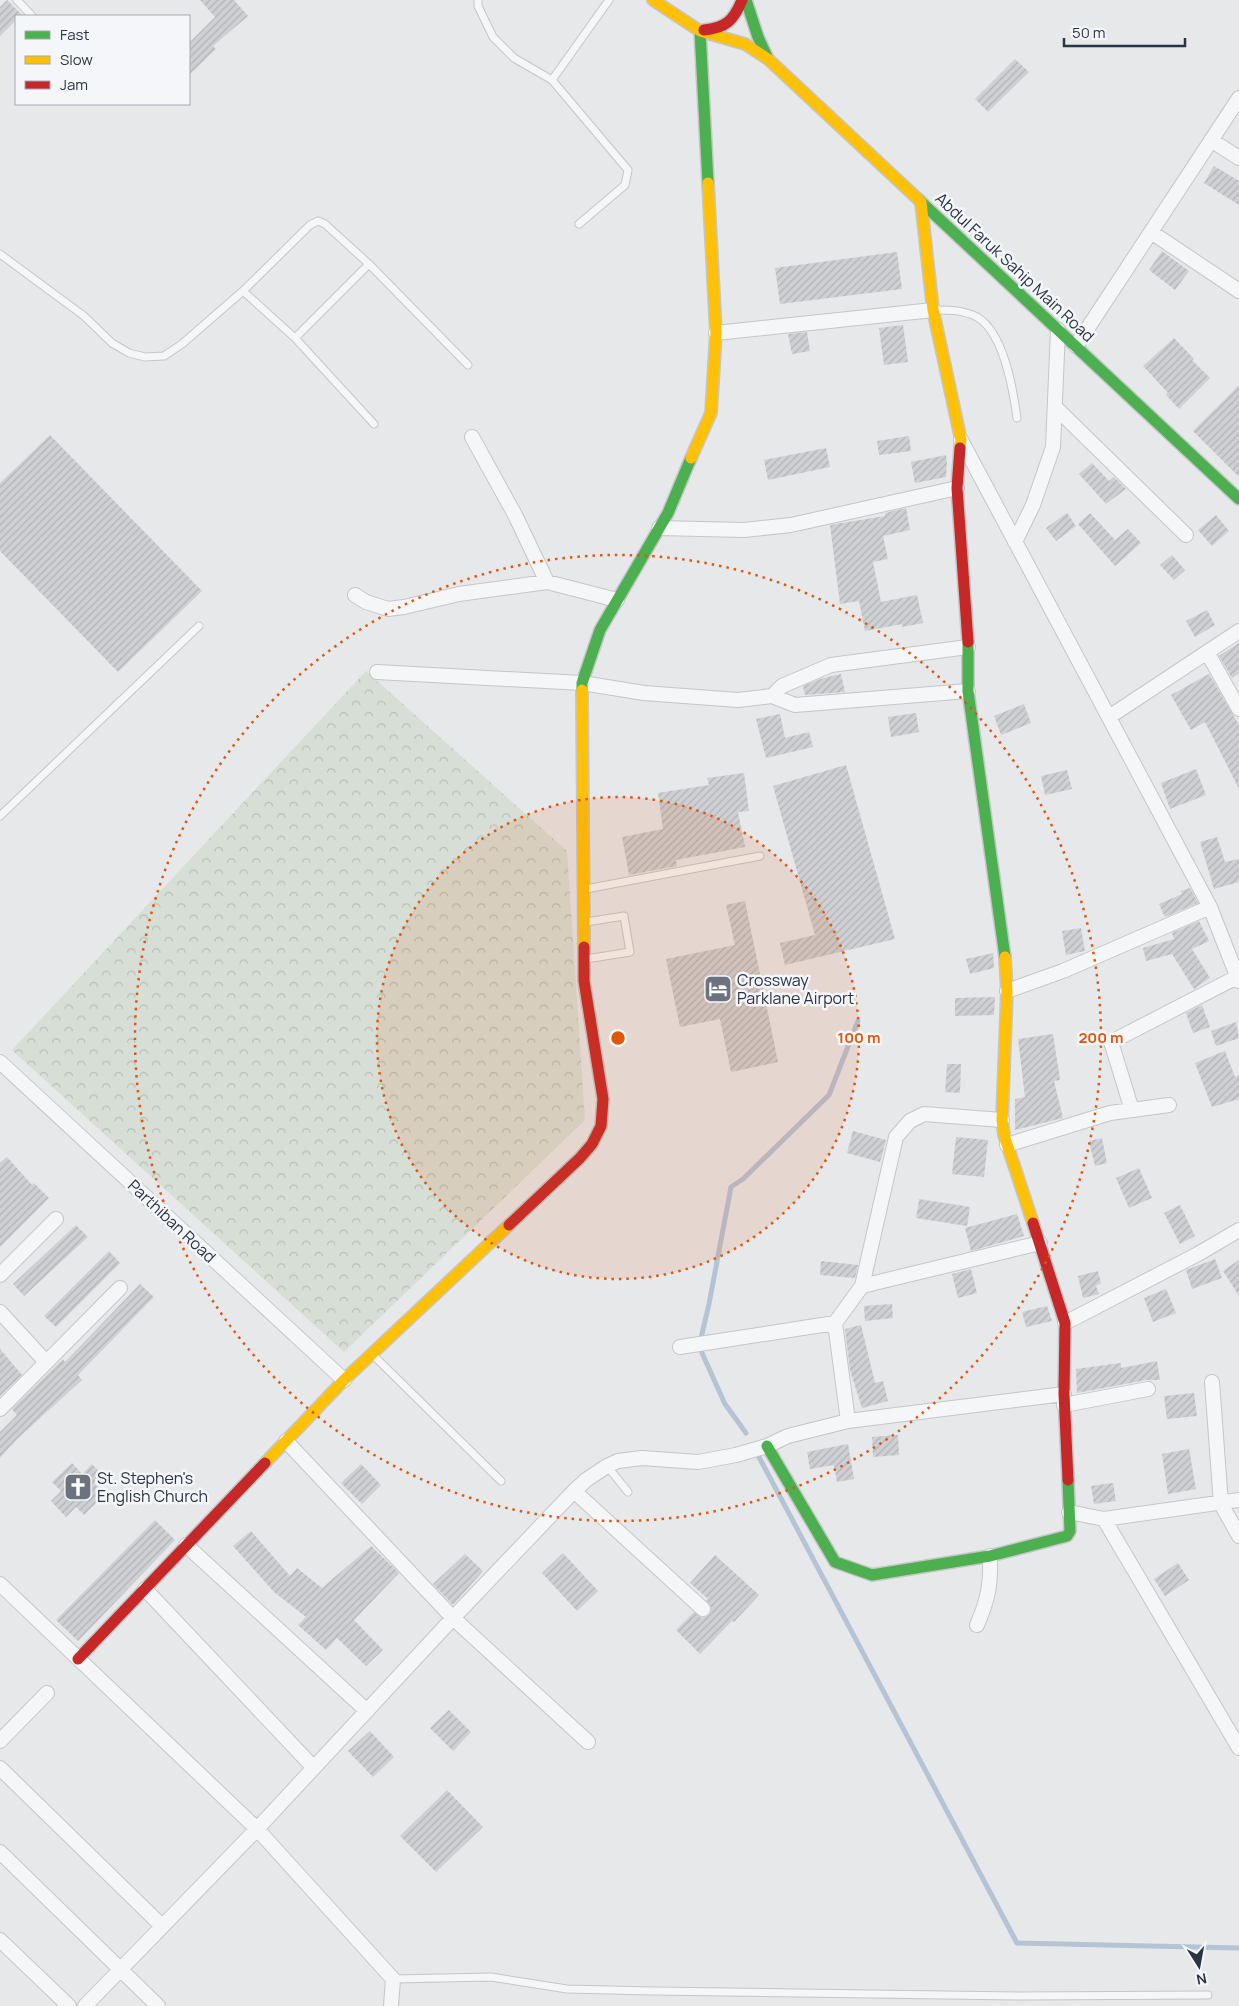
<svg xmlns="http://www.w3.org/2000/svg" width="1239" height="2006" viewBox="0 0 1239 2006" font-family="Manrope,sans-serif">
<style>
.park{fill:url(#park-crowns)}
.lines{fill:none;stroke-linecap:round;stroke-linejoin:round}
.stream{stroke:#b4c4d5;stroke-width:5}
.building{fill:url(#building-hatch)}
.lane-casing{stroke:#c4c6c8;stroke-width:9}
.street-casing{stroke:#c4c6c8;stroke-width:16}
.fast-casing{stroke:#c4c6c8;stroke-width:14}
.slow-casing{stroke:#c4c6c8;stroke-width:14}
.jam-casing{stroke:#c4c6c8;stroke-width:14}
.lane{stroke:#f5f6f7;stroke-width:7}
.street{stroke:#f5f6f7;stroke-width:14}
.fast{stroke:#4caf50;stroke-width:11}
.slow{stroke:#ffc107;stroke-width:11}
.jam{stroke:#c62828;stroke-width:11}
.ring{fill:none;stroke:#df570f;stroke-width:2.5;stroke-dasharray:2.5 5}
.labels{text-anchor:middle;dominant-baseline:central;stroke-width:5;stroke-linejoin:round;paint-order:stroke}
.street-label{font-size:16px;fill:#2b3445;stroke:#f4f6f9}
.poi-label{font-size:16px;fill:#2b3445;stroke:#f4f6f9;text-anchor:start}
.centre{fill:#df570f;stroke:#f4f6f9;stroke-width:2.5}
.ring-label{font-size:15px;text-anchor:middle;font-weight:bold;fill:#df570f;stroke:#f4f6f9;stroke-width:5;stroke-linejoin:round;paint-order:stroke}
</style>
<defs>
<pattern id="park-crowns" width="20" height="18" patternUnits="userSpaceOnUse" patternTransform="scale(1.25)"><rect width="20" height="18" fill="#d6ded6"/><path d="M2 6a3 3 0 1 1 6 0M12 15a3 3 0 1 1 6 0" fill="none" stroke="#b8bfb9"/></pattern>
<pattern id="building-hatch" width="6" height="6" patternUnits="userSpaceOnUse" patternTransform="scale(1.25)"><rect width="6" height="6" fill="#ced0d3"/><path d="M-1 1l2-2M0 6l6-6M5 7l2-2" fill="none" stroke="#b1b3b6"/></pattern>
</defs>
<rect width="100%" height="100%" fill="#e6e8ea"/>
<path class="park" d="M366 671 567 851 585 1120 344 1352 12 1050Z"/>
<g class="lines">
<path class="stream" d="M701 1338 709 1304 731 1187 743 1179 829 1095 858 1021
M702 1353 725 1404 746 1433
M759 1457 1017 1943 1239 1948"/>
</g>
<path class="building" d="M7 0 22 15 16 16V20L0 36V7Z
M200 0H234L248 16 213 46 216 49 189 75V43L215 17Z
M1015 59 1029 72 988 112 975 99Z
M1214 166 1239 181V205L1204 183Z
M1162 251 1189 271 1175 290 1149 270Z
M897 252 902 289 780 304 775 268Z
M903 325 908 362 884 365 879 328Z
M807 332 810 351 792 354 788 334Z
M1174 338 1194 359 1192 360 1210 378 1179 409 1166 395 1168 393 1143 366Z
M1239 385V477L1193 431Z
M50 435 202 591 118 672 0 551V483Z
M909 436 911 451 879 455 877 441Z
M826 448 830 467 768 480 764 460Z
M946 455 947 463 946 477 915 483 911 462Z
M1092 463 1109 481 1114 477 1126 489 1106 504 1079 474Z
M906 508 910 530 883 536 888 559 873 562 881 602 917 595 923 623 902 627V624L865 631 859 601 840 604 830 525 885 516V513Z
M1067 513 1076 526 1056 541 1046 528Z
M1090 513 1115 540 1128 529 1141 543 1115 566 1078 524Z
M1216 515 1229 531 1212 546 1198 530Z
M1172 555 1185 570 1174 580 1160 565Z
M1207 610 1215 625 1195 637 1186 621Z
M1239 643V673L1232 678 1219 656Z
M841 674 845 692 805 695 803 686 820 679Z
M1209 674 1239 725V789L1205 722 1191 730 1171 695Z
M1024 704 1031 723 1001 735 994 716Z
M916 713 919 732 891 737 888 717Z
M780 714 785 738 809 732 813 747 766 758 756 719Z
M846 765 895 939 785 965 780 943 815 935 773 786Z
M1196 769 1206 795 1170 809 1161 783Z
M1067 770 1072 789 1045 795 1041 776Z
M744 773 749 811 738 812 745 847 676 860 677 866 629 875 622 837 663 829 658 793 709 785 707 778Z
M1217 837 1225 862 1239 859V882L1214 889 1200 842Z
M1190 888 1198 903 1165 917 1159 904 1182 894 1181 891Z
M745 901 778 1062 731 1072 720 1019 680 1027 666 959 735 945 726 905Z
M1199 921 1209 941 1192 949 1210 978 1194 989 1172 954 1146 961 1143 948 1174 939 1172 933Z
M1081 928 1085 951 1066 955 1062 931Z
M993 953 994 968 970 974 966 959Z
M995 997 994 1015 955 1016V998Z
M1202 1005 1210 1027 1193 1033 1186 1013Z
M1236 1022 1239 1038 1216 1046 1211 1031Z
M1053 1034 1060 1080 1054 1081 1063 1118 1015 1130V1099L1025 1097 1018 1039Z
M1225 1051 1235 1077 1239 1075V1099L1212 1107 1195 1063Z
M947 1064H961L960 1093 945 1092Z
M853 1131 886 1140 880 1162 847 1153Z
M956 1137 988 1140 984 1177 952 1174Z
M1102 1138 1107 1163 1095 1166 1089 1141Z
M7 1157 32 1185 34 1183 49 1198 0 1247V1163Z
M1139 1168 1152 1198 1129 1208 1116 1178Z
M919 1199 970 1207 967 1226 916 1218Z
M1180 1205 1195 1236 1180 1244 1164 1213Z
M1017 1214 1024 1236 971 1251 965 1228Z
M76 1225 88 1237 24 1296 13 1284Z
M109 1251 120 1263 56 1327 44 1316Z
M1215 1259 1222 1278 1192 1289 1186 1270Z
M1239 1260V1296L1223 1271Z
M821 1261 858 1265 855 1278 820 1275Z
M971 1269 977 1293 958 1298 952 1274Z
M1098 1271 1101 1283 1096 1286 1099 1294 1083 1298 1078 1276Z
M140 1284 154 1297 78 1375 82 1380 16 1440 0 1458V1432L17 1415 12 1409 63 1359 65 1362Z
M1166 1289 1176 1313 1153 1322 1144 1298Z
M892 1304 893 1318 865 1321 864 1306Z
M1047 1306 1052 1321 1026 1327 1022 1312Z
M861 1325 875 1383 883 1381 888 1401 862 1408 850 1370 845 1329Z
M0 1349 22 1375 0 1396Z
M1157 1361 1160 1380H1146L1077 1393 1076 1369 1121 1363V1368Z
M1194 1393 1197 1416 1167 1419 1164 1396Z
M898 1435 899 1455 873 1457 872 1437Z
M848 1444 854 1479 837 1482 834 1465 810 1469 807 1452Z
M1189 1449 1196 1489 1168 1494 1162 1454Z
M72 1463 82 1474 92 1464 102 1475 94 1483 105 1494 84 1515 76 1507 66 1517 51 1501 61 1491 52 1482Z
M361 1464 381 1485 362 1504 341 1483Z
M1113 1483 1116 1501 1094 1504 1091 1486Z
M155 1520 175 1540 78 1641 56 1620Z
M251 1531 290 1576 297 1568 322 1588 371 1546 399 1573 354 1620 383 1650 366 1666 337 1638 326 1650 298 1625 306 1617 274 1592 233 1546Z
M563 1553 598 1591 577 1611 542 1573Z
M465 1554 483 1571 453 1605 433 1584Z
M715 1555 759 1595 734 1622 732 1621 700 1654 676 1630 694 1612 702 1618 710 1614 711 1607 706 1600 708 1599 690 1583Z
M1178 1563 1189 1580 1165 1596 1154 1579Z
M449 1710 471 1732 453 1751 430 1728Z
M370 1731 394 1757 373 1777 348 1751Z
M447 1790 483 1827 436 1872 400 1836Z"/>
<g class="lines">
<defs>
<path id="lane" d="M17 0 32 16
M478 0V6L493 37 514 58 552 80
M579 224 625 185 628 170 552 80 609 0
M0 254 84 316 112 343 129 353 145 357 164 356 182 344 243 291 310 225 318 221 325 224 369 264 295 338 243 291
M369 264 468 365
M935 310C949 310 964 310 977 317 1004 333 1013 389 1017 418
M295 338 374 424
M0 816 199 626
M586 889 760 856
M586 959 630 952 624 916 586 922
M372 1354 501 1481
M607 1466 628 1492
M393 1979 491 1977 567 1989 653 1991 1021 1996 1208 1995"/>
<path id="street" d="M1211 140 1239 158
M1151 232 1239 291
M716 333 933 310
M1076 346 1239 98
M1055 407 1186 535
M472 437 515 515 547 582
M961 440 1210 907 1239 981
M659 528 744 530 791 525 957 488
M1015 542 1033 505 1053 447 1058 330
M355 595 366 602 388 609 404 607 459 594 547 582 617 600
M1207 652 1239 709
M377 672 582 683 644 693 738 700 772 696 795 705 968 691
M772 696 782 686 831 665 968 647
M1109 717 1239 631
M1007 991 1063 971 1210 907
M0 1062 344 1380
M1132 1110 1111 1042 1237 977
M1007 1145 1110 1113 1169 1105
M0 1275 56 1219
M862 1286 1040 1243
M0 1312 46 1362
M835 1323 848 1421
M1065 1323 1198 1254 1239 1230
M680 1347 835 1323 862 1286 896 1137 910 1121 924 1114 1002 1120
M1212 1382 1221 1504 1239 1536
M1064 1405 1148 1389
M0 1409 120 1288
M286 1441 453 1618 588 1742
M574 1491 703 1609
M1069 1512 1104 1519 1239 1500
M1104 1519 1239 1748
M186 1545 367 1711
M0 1584 257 1829 393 1979 391 2006
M145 1589 314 1768
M977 1625C988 1600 991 1584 990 1556
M0 1741 47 1693
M0 1768 162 1926
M0 1852 158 2006
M0 1940 69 2006
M85 2006 257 1829 453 1618 574 1491 586 1480 607 1466 618 1461 642 1458 698 1462 736 1455 767 1446 788 1436 848 1421 1064 1394"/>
<path id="fast" d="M746 0 758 37 768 59
M700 31 708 183
M919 200 1239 499
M968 642V691L1005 957
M582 690V683L600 630 668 513 691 458
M767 1446 835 1562 872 1575 990 1556 1067 1536 1070 1531 1068 1480"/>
<path id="slow" d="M653 0 700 31 745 44 768 59 919 200
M921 202 933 310 961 440 960 448
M691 458 711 413 716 333 708 183
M582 690 584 947
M1005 957 1007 991 1002 1120 1004 1135 1033 1223
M265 1463 344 1380 509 1225"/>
<path id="jam" d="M704 30C726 28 734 20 742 0
M960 448 957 488 968 642
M1033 1223 1065 1323 1064 1394 1068 1480
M509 1225 580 1158 592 1144 601 1126 603 1099 584 981V947
M78 1659 265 1463"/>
</defs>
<use href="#lane" class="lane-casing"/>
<use href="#street" class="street-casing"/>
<use href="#fast" class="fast-casing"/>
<use href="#slow" class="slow-casing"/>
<use href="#jam" class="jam-casing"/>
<use href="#lane" class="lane"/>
<use href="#street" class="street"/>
<use href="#fast" class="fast"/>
<use href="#slow" class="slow"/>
<use href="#jam" class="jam"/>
</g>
<circle cx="618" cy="1038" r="241" fill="#df570f" fill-opacity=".12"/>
<g class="ring">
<circle cx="618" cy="1038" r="241"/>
<circle cx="618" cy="1038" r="483"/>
</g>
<defs>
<symbol id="hotel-square" viewBox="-11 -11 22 22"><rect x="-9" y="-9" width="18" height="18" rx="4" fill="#6c737f" stroke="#f4f6f9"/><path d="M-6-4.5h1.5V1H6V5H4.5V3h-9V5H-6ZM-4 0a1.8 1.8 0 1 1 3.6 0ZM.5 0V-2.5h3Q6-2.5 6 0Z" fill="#fff"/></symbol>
<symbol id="church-square" viewBox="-11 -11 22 22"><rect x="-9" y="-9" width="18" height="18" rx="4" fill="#6c737f" stroke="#f4f6f9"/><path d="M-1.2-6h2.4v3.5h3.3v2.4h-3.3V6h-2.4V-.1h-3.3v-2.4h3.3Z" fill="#fff"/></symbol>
</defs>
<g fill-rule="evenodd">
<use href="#hotel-square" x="702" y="973" width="32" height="32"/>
<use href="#church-square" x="62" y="1471" width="32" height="32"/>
</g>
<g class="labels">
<g class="street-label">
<text transform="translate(1015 267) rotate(43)">Abdul Faruk Sahip Main Road</text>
<text transform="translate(172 1221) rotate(43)">Parthiban Road</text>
</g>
<g class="poi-label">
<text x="737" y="980">Crossway<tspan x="737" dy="18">Parklane Airport</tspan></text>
<text x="97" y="1478">St. Stephen's<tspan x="97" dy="18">English Church</tspan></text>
</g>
</g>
<circle cx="618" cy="1038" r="8" class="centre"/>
<g class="ring-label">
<text x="859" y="1043">100 m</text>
<text x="1101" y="1043">200 m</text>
</g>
<rect x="15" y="15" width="175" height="90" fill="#f4f6f9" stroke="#a4a8b1"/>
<rect x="25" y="31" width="25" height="8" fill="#4caf50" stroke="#a4a8b1"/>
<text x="60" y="40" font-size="15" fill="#2b3445">Fast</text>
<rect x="25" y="56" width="25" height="8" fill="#ffc107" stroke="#a4a8b1"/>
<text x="60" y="65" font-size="15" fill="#2b3445">Slow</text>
<rect x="25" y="81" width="25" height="8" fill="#c62828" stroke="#a4a8b1"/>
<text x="60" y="90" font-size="15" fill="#2b3445">Jam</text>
<g transform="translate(1199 1966) rotate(169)" stroke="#f4f6f9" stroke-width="4" paint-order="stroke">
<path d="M0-4L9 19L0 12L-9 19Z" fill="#2b3445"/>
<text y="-8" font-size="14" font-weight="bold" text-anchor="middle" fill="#2b3445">N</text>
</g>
<path d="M1064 38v8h121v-8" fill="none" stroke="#2b3445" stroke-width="2.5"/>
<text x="1072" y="38" font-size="15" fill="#2b3445" stroke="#f4f6f9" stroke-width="4" paint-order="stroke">50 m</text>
</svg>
